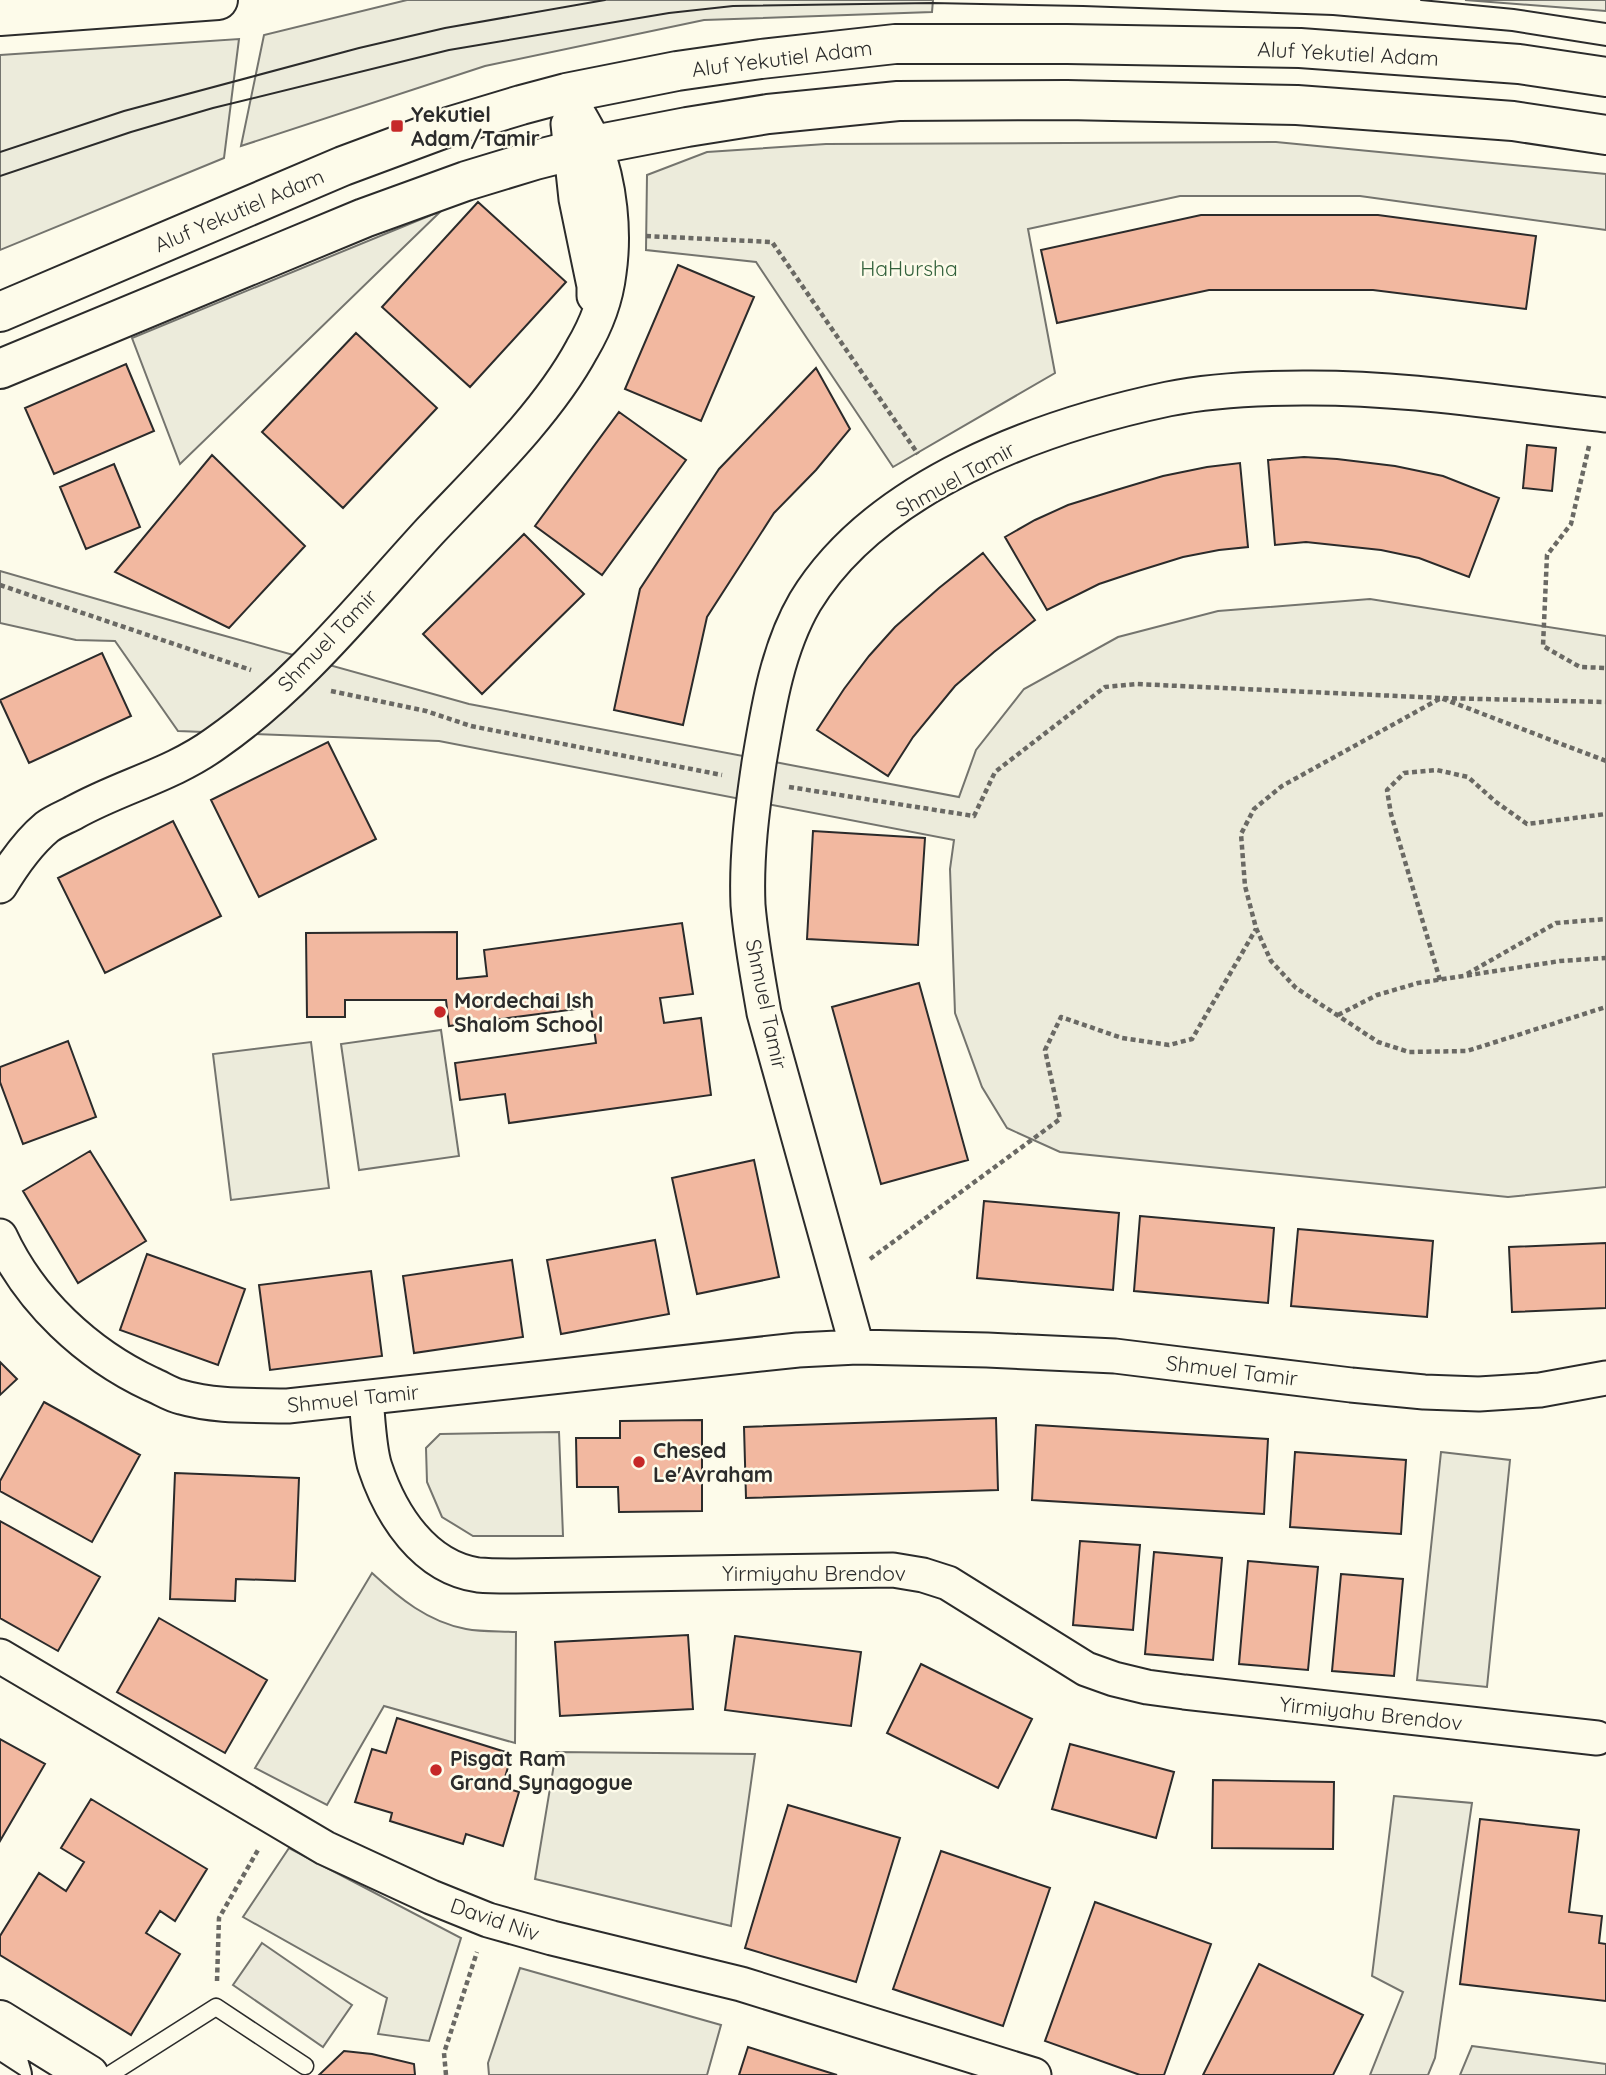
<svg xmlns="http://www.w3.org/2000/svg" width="1606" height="2075" viewBox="0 0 1606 2075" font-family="Quicksand,sans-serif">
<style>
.green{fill:#ecebdb;stroke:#74746e;stroke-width:2}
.parking{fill:#eceadb;stroke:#74746e;stroke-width:2}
.building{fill:#f2b8a0;stroke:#2b2b2b;stroke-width:2}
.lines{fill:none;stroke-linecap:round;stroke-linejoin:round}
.lane-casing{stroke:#2b2b2b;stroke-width:19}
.street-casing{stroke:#2b2b2b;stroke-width:37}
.secondary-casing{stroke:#2b2b2b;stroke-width:42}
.path{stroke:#6a6964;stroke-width:4.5;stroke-dasharray:5 3.5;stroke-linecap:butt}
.lane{stroke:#fdfbea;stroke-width:16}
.street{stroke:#fdfbea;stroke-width:33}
.secondary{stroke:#fdfbea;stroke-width:38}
.tram{stroke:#2b2b2b;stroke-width:2}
.poi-dot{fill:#c62828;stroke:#fdfbea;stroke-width:2.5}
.labels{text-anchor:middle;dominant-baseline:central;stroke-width:5;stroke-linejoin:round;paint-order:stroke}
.street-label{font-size:21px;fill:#2b2b2b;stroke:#fdfbea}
.poi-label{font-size:21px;font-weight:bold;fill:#2b2b2b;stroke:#fdfbea;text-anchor:start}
.park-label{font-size:21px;fill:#34623c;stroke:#fdfbea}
</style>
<rect width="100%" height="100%" fill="#fdfbea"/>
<path class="green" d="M407 0H933L932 12 704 20 485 66 241 146 264 35Z
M1465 0H1606V11Z
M239 39 224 158 0 250V55Z
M1276 142 1606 174V230L1360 196H1180L1028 229 1055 373 893 467 756 262 646 250 647 175 707 152 826 144Z
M441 211 180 464 132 338Z
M0 571 211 632 469 704 959 797 976 750 1024 689 1118 637 1218 611 1370 599 1606 636V1187L1508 1197 1060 1152 1007 1128 982 1087 955 1013 950 869 954 840 439 741 178 731 115 641 76 640 0 623Z
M441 1030 459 1156 359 1170 341 1044Z
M311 1042 329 1188 231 1200 213 1054Z
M559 1432 563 1536H473L442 1517 427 1482 426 1448 440 1434Z
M1441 1452 1510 1460 1487 1687 1417 1680Z
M372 1573C399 1598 428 1622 466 1629 482 1632 499 1631 516 1632L515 1743 384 1706 327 1805 255 1768Z
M556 1752 755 1754 731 1926 535 1879Z
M1394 1796 1472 1803 1435 2058 1428 2075H1370L1403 1992 1372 1976Z
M289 1848 461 1938 429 2041 378 2034 387 1998 243 1917Z
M520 1968 721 2025 707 2075H489L488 2063Z
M1472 2046 1606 2064V2075H1460Z"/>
<path class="parking" d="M262 1943 352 2005 323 2047 233 1985Z"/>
<path class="building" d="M478 202 566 282 470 387 382 307Z
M1201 215H1378L1536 236 1526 309 1373 290H1209L1057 323 1041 250Z
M678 265 754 297 701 421 625 389Z
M356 333 437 408 343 508 262 432Z
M126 364 154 431 54 474 25 408Z
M816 368 850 429 816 470 774 513 707 617 683 725 614 710 640 589 719 469Z
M619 412 686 460 602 575 535 526Z
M1527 445 1556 448 1552 491 1523 488Z
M212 455 305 546 229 628 115 572Z
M1304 457 1337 459 1395 466 1443 476 1499 498 1469 577 1419 558 1381 550 1306 542 1275 545 1268 460Z
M1240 463 1248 547 1219 550 1183 557 1138 571 1099 584 1047 610 1005 537 1035 520 1068 505 1113 491 1163 476 1207 467Z
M114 464 140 527 86 549 60 487Z
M524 534 584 594 482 694 423 634Z
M983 553 1035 620 994 652 955 686 913 737 888 776 817 730 844 689 869 656 895 627 939 588Z
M102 653 131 716 29 763 0 700Z
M328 742 376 839 259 897 211 800Z
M173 821 221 916 105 973 58 878Z
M813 831 925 838 918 945 807 939Z
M682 923 693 994 660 998 664 1023 701 1018 711 1095 509 1123 505 1094 460 1100 455 1063 596 1043 591 1007 449 1026 446 1000H345V1017H307L306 933 457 932V979L487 976 484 950Z
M919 983 968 1160 881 1184 832 1007Z
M68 1041 96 1117 23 1144 0 1082V1067Z
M90 1151 146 1241 78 1283 23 1191Z
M754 1160 779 1277 697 1294 672 1178Z
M984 1201 1119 1213 1113 1290 977 1278Z
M1140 1216 1274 1228 1268 1303 1134 1291Z
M1298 1229 1433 1241 1427 1317 1291 1306Z
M655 1240 669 1314 561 1334 547 1260Z
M1606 1243V1308L1512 1312 1509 1247Z
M147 1254 245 1289 218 1365 120 1330Z
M512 1260 523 1337 414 1353 403 1276Z
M371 1271 382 1356 270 1370 259 1285Z
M0 1362 17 1379 0 1395Z
M44 1402 140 1455 92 1542 0 1491V1481Z
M996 1418 998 1490 746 1498 744 1427Z
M702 1420V1511L619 1512 618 1487H577L576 1438H620V1421Z
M1036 1425 1268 1439 1264 1514 1032 1500Z
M1295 1452 1406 1460 1401 1534 1290 1527Z
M175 1473 299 1478 295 1581 236 1579 235 1601 170 1599Z
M0 1521 100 1577 58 1651 0 1618Z
M1080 1541 1140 1545 1133 1630 1073 1625Z
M1154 1552 1222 1558 1213 1660 1145 1654Z
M1248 1561 1318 1567 1308 1670 1239 1664Z
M1341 1574 1403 1579 1394 1676 1332 1671Z
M159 1618 267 1680 225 1753 117 1692Z
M688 1635 693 1709 560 1716 555 1642Z
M735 1636 861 1652 851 1726 725 1710Z
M921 1664 1032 1719 998 1788 887 1733Z
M397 1718 512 1754 502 1787 519 1792 503 1846 466 1834 463 1844 390 1821 392 1813 355 1802 372 1749 386 1753Z
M0 1739 45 1764 0 1841Z
M1070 1744 1174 1772 1156 1838 1052 1809Z
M1213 1780 1334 1782 1333 1849 1212 1848Z
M91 1799 207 1869 175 1921 160 1911 146 1933 180 1954 131 2035 0 1955V1936L39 1873 66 1891 84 1862 61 1848Z
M788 1805 900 1838 856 1982 745 1948Z
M1480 1819 1579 1830 1569 1912 1602 1916 1599 1943 1606 1944V2001L1460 1984Z
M941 1851 1050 1888 1003 2026 893 1989Z
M1095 1902 1211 1944 1164 2075H1140L1045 2041Z
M1259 1964 1363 2015 1333 2075H1203Z
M748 2047 805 2065 837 2075H739Z
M344 2051 372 2054 414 2064 415 2075H319Z"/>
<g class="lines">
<defs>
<path id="lane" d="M109 2075 216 2007 305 2066"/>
<path id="street" d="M568 124 576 199 594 286V296
M0 886C12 866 29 842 47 827 55 821 66 817 75 812 122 786 172 775 216 743 298 686 363 604 430 531 481 477 547 414 582 349 595 327 606 299 609 273 615 232 610 184 595 145 587 127 576 110 566 93
M0 1236C30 1301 87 1354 151 1384 161 1388 171 1395 181 1397 215 1407 253 1405 288 1406L798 1350 857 1347 987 1350 1115 1356 1351 1385 1424 1392 1479 1394 1540 1390 1606 1378
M857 1347 764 1013C758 978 751 941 748 905 746 857 752 810 759 763 768 709 777 650 805 602 876 485 1041 426 1168 399 1212 390 1259 388 1303 388 1405 387 1505 404 1606 415
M366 1398C368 1418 369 1449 375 1467 391 1515 424 1567 478 1575 490 1576 503 1576 516 1576L893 1570 923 1575 948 1583 1086 1669 1114 1679 1147 1687 1184 1692 1597 1738
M0 1656 325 1848 431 1897 488 1920 552 1938 741 1984 1034 2075"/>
<path id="secondary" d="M0 16 218 0
M0 312 343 166 448 127 521 105 566 93 677 71 761 59 895 44H1067L1300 48 1519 64 1606 77
M0 369 364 218 466 181 535 160 594 145 687 127 768 114 898 101 1067 100 1297 105 1513 121 1606 135
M0 2020 89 2075
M0 2034 12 2075"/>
</defs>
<use href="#lane" class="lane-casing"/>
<use href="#street" class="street-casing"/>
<use href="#secondary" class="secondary-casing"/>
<path class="path" d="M646 236 772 242 918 454
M1589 446 1571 524 1547 555 1543 646 1580 667 1606 668
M0 585 251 670
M331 691 426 711 471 726 722 775
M1606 761 1441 698 1282 786 1254 809 1241 834 1245 886 1256 928 1271 961 1296 988 1378 1042 1409 1052 1467 1051 1606 1007
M789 787 974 816 995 772 1105 687 1136 684 1441 698 1606 702
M1467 974 1556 923 1606 919
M1440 980 1391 814 1387 790 1404 773 1437 770 1468 777 1496 802 1527 824 1606 814
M1338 1015 1377 995 1418 983 1560 961 1606 958
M870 1259 1060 1119 1045 1050 1061 1017 1122 1038 1169 1045 1192 1039 1256 929
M217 1981 219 1918 258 1850
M446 2075 444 2053 477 1952"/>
<use href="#lane" class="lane"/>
<use href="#street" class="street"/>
<use href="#secondary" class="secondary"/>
<path class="tram" d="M1421 0 1514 9 1606 23
M0 152 124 111 359 48 445 28 605 0
M0 176 131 132 213 108 449 50 669 13 733 6 932 3 1083 6 1333 15 1512 31 1606 46
M0 2062 20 2075"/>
</g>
<g class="poi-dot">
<rect x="390" y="119" width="14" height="14" rx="3.5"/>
<circle cx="440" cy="1012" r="7"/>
<circle cx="639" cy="1462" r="7"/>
<circle cx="436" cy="1770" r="7"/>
</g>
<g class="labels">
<g class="street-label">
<text transform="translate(1348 53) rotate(3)">Aluf Yekutiel Adam</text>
<text transform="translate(782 58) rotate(-7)">Aluf Yekutiel Adam</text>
<text transform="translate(239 210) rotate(-23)">Aluf Yekutiel Adam</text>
<text transform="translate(955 479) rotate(-29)">Shmuel Tamir</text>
<text transform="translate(327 640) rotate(-46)">Shmuel Tamir</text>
<text transform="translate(767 1004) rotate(78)">Shmuel Tamir</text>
<text transform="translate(1232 1370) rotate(7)">Shmuel Tamir</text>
<text transform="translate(353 1398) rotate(-6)">Shmuel Tamir</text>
<text x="814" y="1573">Yirmiyahu Brendov</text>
<text transform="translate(1371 1713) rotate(6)">Yirmiyahu Brendov</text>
<text transform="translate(495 1919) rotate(19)">David Niv</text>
</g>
<g class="poi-label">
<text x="411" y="114">Yekutiel<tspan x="411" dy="24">Adam/Tamir</tspan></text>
<text x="454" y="1000">Mordechai Ish<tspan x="454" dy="24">Shalom School</tspan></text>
<text x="653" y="1450">Chesed<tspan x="653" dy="24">Le'Avraham</tspan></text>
<text x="450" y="1758">Pisgat Ram<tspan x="450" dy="24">Grand Synagogue</tspan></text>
</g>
<g class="park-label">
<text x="909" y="268">HaHursha</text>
</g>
</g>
</svg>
